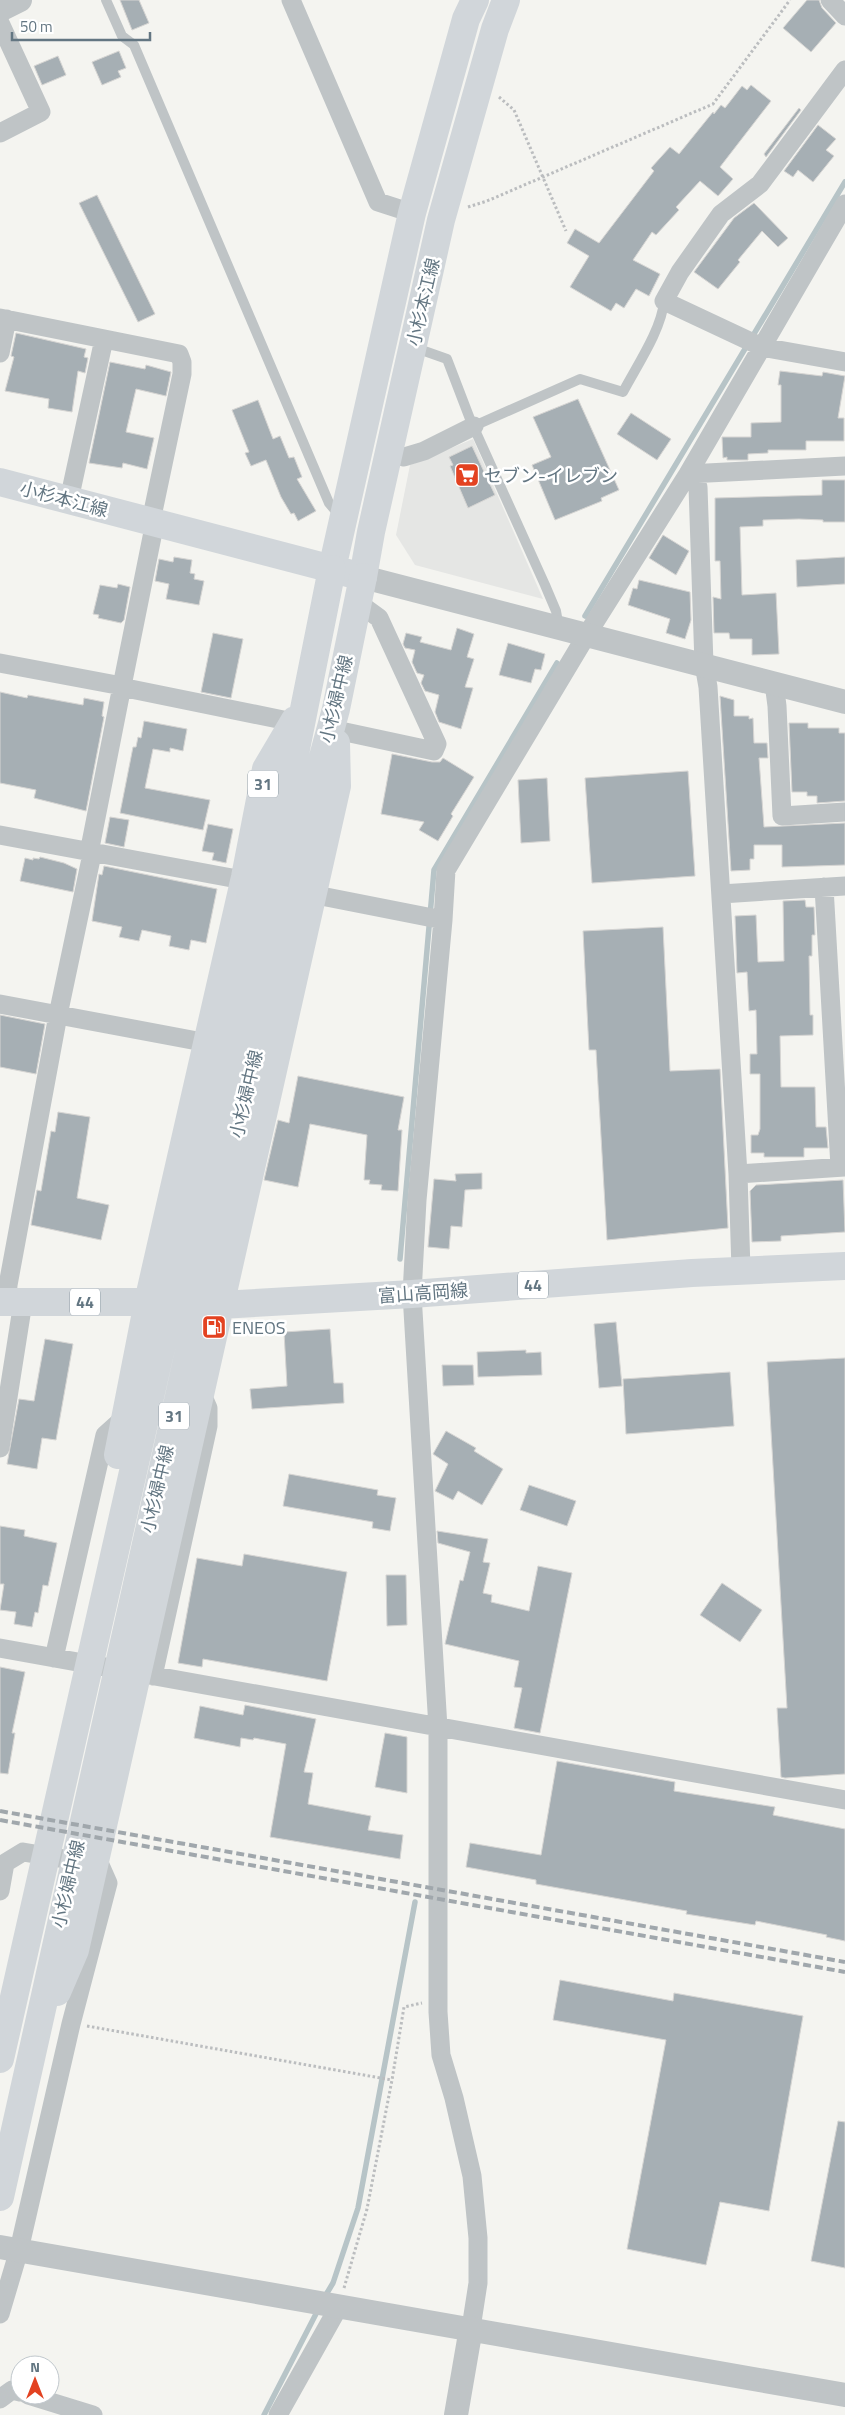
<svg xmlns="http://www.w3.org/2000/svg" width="845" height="2415" viewBox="0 0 845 2415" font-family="'Titillium Web','Noto Sans JP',sans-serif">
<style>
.built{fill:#e5e6e4}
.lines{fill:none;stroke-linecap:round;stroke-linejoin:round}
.stream{stroke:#b7c4c7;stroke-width:5.5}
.building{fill:#a6afb4;stroke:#d6d5d3}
.path{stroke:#bbbdbf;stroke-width:3;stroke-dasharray:2.5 2.5;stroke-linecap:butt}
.service{stroke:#bfc4c6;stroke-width:10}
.minor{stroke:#bfc4c6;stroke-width:19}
.tertiary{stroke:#bfc4c6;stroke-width:24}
.secondary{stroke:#d1d6da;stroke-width:28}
.primary{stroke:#d1d6da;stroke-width:28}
.rail{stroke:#a0a7ac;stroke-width:4;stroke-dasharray:8 4;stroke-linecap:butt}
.labels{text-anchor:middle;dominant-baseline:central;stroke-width:5;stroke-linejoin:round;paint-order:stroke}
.shield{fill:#fff;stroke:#929fa8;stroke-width:1}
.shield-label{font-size:16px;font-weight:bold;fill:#637682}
.street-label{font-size:18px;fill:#637682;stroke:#fff}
.poi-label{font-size:18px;fill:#637682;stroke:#fff;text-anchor:start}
</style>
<rect width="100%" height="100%" fill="#f4f4f0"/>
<path class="built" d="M473 439 543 599 415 565 396 535 410 465Z"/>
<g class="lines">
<path class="stream" d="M585 616 845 182
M400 1259 434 870 557 663
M324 2298 333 2283 358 2208 415 1902
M264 2415 319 2308"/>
</g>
<path class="building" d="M120 0H139L149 23 132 30Z
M807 0H819L822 8 836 23 811 52 783 28Z
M119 51 126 68 118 71 121 77 102 85 92 62Z
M58 56 66 75 42 85 34 66Z
M751 85 771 101 720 167 733 179 718 196 700 181 676 207 679 210 656 235 652 232 633 260 660 274 649 296 636 289 624 308 616 303 611 311 570 287 589 256 567 243 575 229 599 243 654 171 651 168 670 147 679 154 713 112 714 114 721 105 725 108 742 86 747 90Z
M799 108 801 110 766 157 764 154Z
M818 125 836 139 826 150 834 156 813 182 798 170 793 177 784 171Z
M97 195 155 314 138 322 79 203Z
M754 203 788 238 778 247 762 231 738 260 740 262 718 289 694 272 734 218Z
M16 333 86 349 84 357 88 358 85 373 78 371 72 412 48 408 49 399 5 391 14 357 11 356Z
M110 362 145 369 146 365 171 372 166 396 136 389 126 432 154 438 147 469 123 463 122 468 89 463Z
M780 371 822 376 823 372 845 376 838 418H844V441H806V450H768V453L748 454V460H727V457L723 458 722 437H751V423L781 422V385H778Z
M578 399 619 490 601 498 602 501 555 520 532 465 551 457 533 417Z
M258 400 273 439 280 436 289 458 294 457 302 477 297 479 316 511 298 521 294 513 291 514 281 497 266 460 251 466 245 453 249 452 232 410Z
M631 413 671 439 657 460 617 434Z
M472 446 495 495 468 508 450 466 453 465 449 457Z
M822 480H845V522H823V520L799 519 763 520V526L740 527 742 595 776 593 779 654 752 655V639H730L729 633H714L713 597 721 599 720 561H715V498L822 495Z
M663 535 689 551 676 575 649 558Z
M174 557 192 560 190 573 195 574 194 579 204 581 199 605 166 599 169 584 155 581 159 559 173 562Z
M845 557V584L797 587 796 560Z
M639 580 690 592 691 620 685 639 666 633 670 619 628 605 633 588 637 589Z
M118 584 130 587 124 620 121 623 98 618 99 615 93 614 100 585 117 588Z
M457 628 474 634 467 657 474 659 465 687 473 688 461 729 439 722 435 712 439 695 425 691 421 683 424 675 417 673 412 662 415 650 405 648 403 644 406 633 422 637 420 642 451 650Z
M213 633 243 639 231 698 201 692Z
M508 643 545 654 541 670 535 669 531 683 499 675Z
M0 692 27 698 28 695 83 705 84 698 104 702 102 716 104 717 86 811 34 798 36 790 0 783Z
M720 696 734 700V716H749V719L753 718 754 743H767L768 758H759L764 827 845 823V865L782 867V845H754V859H750V870L731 871Z
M144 721 187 729 183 751 170 748V752L153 749 145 788 210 800 203 830 120 813 133 747H136L138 737 141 738Z
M789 723H808V728H839V733H845V801L817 803V796H807V792H792Z
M392 754 432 762H440L443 758 474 777 451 814 453 816 438 841 419 830 424 822 381 814Z
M688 771 695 876 592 883 585 778Z
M547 778 550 841 521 843 518 780Z
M110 817 129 820 124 847 105 843Z
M208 824 233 829 226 863 212 860 214 853 202 851Z
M40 857 64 863 77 869 73 892 20 881 25 858 33 860V858L39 859Z
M104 866 217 889 206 943 191 940 189 950 169 946 171 936 142 930 139 941 119 937 122 927 92 921 99 874 102 875Z
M805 900 806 907H814L815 935H812V956H809L810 1015H813V1035L780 1036 781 1087H815L816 1127H826L828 1148H804V1157H764V1153H751V1135H758L760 1129V1074H750V1054H757L756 1010 749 1011 747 972 737 973 735 916 756 915 758 962 784 961 783 901Z
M663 927 670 1071 720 1069 728 1228 607 1240 596 1050H589L583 931Z
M0 1015 45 1024 36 1074 0 1067Z
M298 1076 404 1097 398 1130H402L398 1191 381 1190 382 1185 369 1184 370 1180H364L367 1135 310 1124 298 1187 264 1180 278 1120 289 1123Z
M58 1112 90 1117 77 1198 109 1205 101 1240 31 1225 37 1190 41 1191 51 1131 55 1132Z
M482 1173V1189L465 1190 462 1227 451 1226 449 1249 428 1247 434 1179 456 1181 455 1174Z
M843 1180 845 1232 781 1236V1241L752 1242 750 1191 756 1185Z
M616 1322 622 1386 599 1388 594 1324Z
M330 1329 334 1383H343L344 1403 252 1409 250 1389 287 1386 284 1332Z
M45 1339 73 1344 56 1440 42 1438 37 1469 7 1464 19 1399 34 1401Z
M526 1350V1353L541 1352 542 1375 478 1377 477 1352Z
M845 1358V1774L785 1778 781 1777 777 1708H787L767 1362Z
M442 1365H473L474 1385 443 1386Z
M730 1372 734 1426 626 1434 623 1379Z
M446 1431 476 1448 474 1451 503 1469 482 1505 458 1491 453 1500 435 1491 448 1464 433 1454Z
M289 1474 378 1490 377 1495 396 1498 390 1531 372 1528 373 1522 283 1506Z
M529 1485 576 1501 567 1526 520 1510Z
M0 1526 25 1530 24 1536 57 1543 48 1586 43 1585 38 1613 35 1612 32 1627 14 1624 16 1612 0 1610 4 1584H0Z
M437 1531 488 1539 483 1562 490 1563 483 1593 492 1595 491 1602 529 1611 538 1566 572 1573 540 1733 514 1728 522 1688 514 1687 519 1661 445 1644 460 1580 463 1581 470 1552 438 1543Z
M244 1554 347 1572 327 1681 203 1659 202 1667 178 1663 197 1558 242 1566Z
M386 1575H406L407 1625 387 1626Z
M722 1583 762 1610 740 1642 700 1615Z
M0 1667 25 1672 12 1733H15L8 1774 0 1773Z
M245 1705 316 1719 304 1772 313 1773 308 1804 371 1816 368 1830 403 1835 400 1859 270 1837 286 1744 254 1738 253 1740 241 1738 240 1747 194 1738 200 1706 243 1715Z
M385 1733 407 1737V1793L375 1787Z
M557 1761 675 1782 674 1791 775 1807 773 1815 845 1829V1941L826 1937 827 1935 756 1921 755 1925 686 1914 687 1911 536 1884V1880L466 1867 470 1843 541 1855Z
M560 1980 673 2001 674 1993 803 2016 769 2211 720 2202 706 2265 627 2249 666 2040 553 2020Z
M838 2121 845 2122V2268L811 2261Z"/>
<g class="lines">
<path class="path" d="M499 97 514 110 566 231
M468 207 487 201 713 104 790 0
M87 2026 392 2080
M344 2288 367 2209 392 2080 404 2007 422 2003"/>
<path class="service" d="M106 0 122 36 134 45 329 503 340 516
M413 347 447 359 470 419 545 585 556 611 559 628
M474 426 580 379 623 392C636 367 662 329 664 301"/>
<path class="minor" d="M291 0 378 202 412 213
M830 0 845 16
M0 23 41 112 0 133
M845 70 760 184 721 214 680 272 664 301 762 347 845 362
M0 318 179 354 182 362V374L151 521
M0 353 7 319
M389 453 404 457 424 451 474 426
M69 500 104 339
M0 663 122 686 89 853
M774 683 777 706 782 816 845 812
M122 686 155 522
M121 687 293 722
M336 730 434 751 437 744 379 618 357 602
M0 835 232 878 245 877
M824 887 840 1167
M311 894 443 920
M721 894 845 886
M0 1004 208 1043
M738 1174 845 1167
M741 1270 738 1174 708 687 704 664 698 487 688 474 845 466
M7 1302 8 1285 58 1015 92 854
M0 1448 23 1302
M0 1648 845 1800
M54 1658 105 1435 125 1417
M153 1676 208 1426V1408L204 1399
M0 1891 5 1863 23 1852 100 1865 108 1883 71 2024 19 2250 0 2314
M471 2328 478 2283V2238L472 2176 454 2098 441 2055 438 2012V1728L412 1294 417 1200 443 920 446 870 586 636 688 474 845 204
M28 2395 93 2415
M0 2399 12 2390 20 2392
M278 2415 338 2308"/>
<path class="tertiary" d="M0 10 20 0
M363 577 845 702
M0 2247 845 2395
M456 2415 471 2328"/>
<path class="secondary" d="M0 482 363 577 371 532 441 220 495 29 506 0
M332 569 412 213 466 19 475 0"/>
<path class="primary" d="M0 1302H148L220 1305 412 1294 692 1273 845 1266
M118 1455 148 1302 245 877 266 769 295 720
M57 1992 75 1950 337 786 336 743
M0 2059 290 779 332 569
M0 2197 317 779 336 709 363 577"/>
<path class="rail" d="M0 1811 845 1962
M0 1820 845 1972"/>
</g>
<defs>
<symbol id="supermarket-square" viewBox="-11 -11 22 22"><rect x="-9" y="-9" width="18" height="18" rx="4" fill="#e34221" stroke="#fff"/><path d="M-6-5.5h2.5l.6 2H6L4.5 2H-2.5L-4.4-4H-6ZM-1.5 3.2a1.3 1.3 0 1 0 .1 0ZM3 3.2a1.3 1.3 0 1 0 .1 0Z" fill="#fff"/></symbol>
<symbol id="fuel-square" viewBox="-11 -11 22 22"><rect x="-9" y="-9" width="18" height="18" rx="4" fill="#e34221" stroke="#fff"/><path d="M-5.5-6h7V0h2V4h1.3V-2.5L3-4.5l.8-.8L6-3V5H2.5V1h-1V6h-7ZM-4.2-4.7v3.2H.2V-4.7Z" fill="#fff"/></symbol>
</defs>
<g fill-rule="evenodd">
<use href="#supermarket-square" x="453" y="461" width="28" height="28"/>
<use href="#fuel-square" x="200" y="1313" width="28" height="28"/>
</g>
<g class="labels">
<g class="shield">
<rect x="248" y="770.5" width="30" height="27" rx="4"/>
<rect x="518" y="1271.5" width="30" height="27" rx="4"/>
<rect x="70" y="1288.5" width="30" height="27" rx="4"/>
<rect x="159" y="1402.5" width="30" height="27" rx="4"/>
</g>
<g class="shield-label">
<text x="263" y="784">31</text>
<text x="533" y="1285">44</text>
<text x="85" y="1302">44</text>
<text x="174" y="1416">31</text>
</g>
<g class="street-label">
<text transform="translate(423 302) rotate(-77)">小杉本江線</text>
<text transform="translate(64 499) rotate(15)">小杉本江線</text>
<text transform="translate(336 699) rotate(-77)">小杉婦中線</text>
<text transform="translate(246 1094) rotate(-77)">小杉婦中線</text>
<text transform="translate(423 1293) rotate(-4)">富山高岡線</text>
<text transform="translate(157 1489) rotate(-77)">小杉婦中線</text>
<text transform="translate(68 1884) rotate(-77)">小杉婦中線</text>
</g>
<g class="poi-label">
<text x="484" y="475">セブン-イレブン</text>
<text x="232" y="1327">ENEOS</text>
</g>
</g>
<g transform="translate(35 2380)"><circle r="24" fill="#ffffff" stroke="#c1c8cd"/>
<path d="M0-4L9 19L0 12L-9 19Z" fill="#e34221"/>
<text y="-8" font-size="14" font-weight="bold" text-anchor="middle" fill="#637682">N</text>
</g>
<path d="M12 32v8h138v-8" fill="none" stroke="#637682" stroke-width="2.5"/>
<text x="20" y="32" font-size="15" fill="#637682" stroke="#ffffff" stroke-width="4" paint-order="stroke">50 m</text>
</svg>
